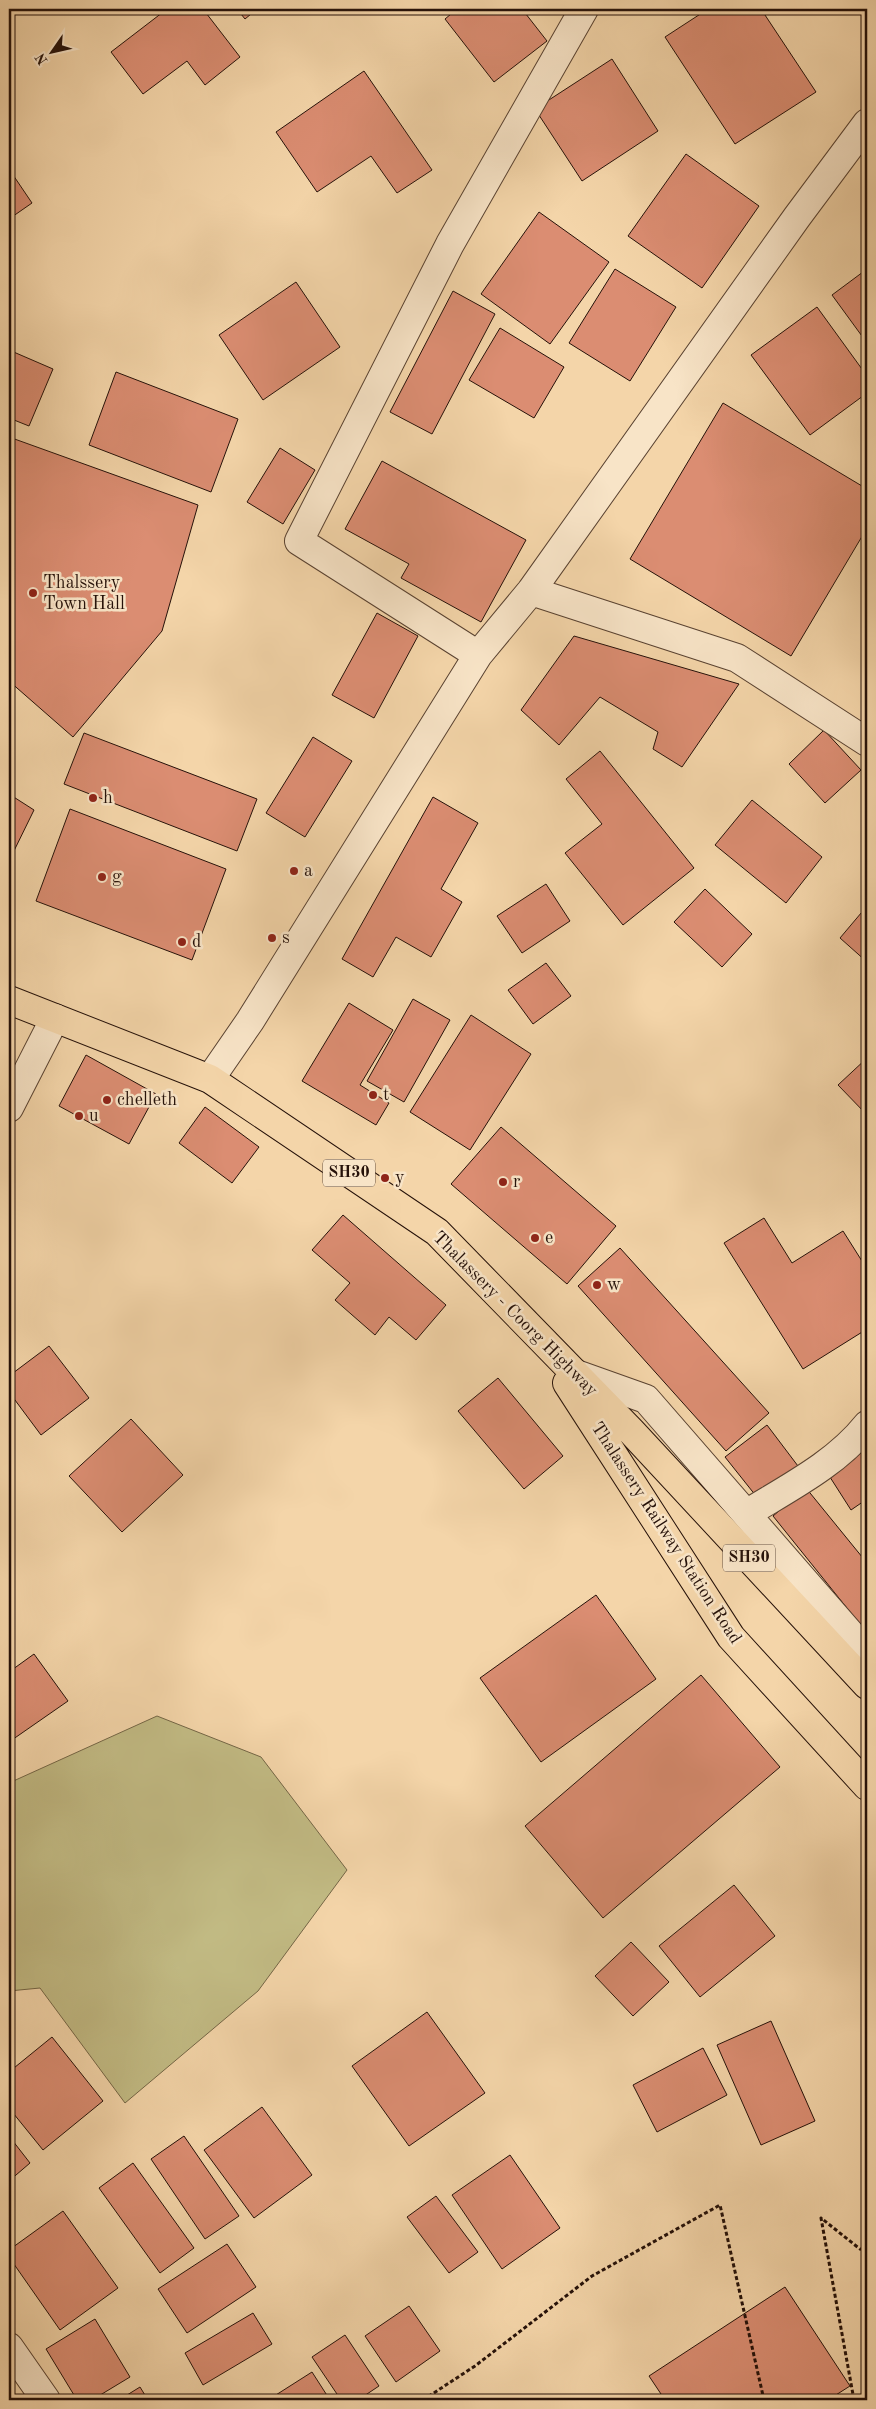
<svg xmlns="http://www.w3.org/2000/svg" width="876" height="2409" viewBox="0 0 876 2409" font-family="'Old Standard TT',serif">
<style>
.green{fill:#c2bb84;stroke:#746646}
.building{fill:#db8d72;stroke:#251109}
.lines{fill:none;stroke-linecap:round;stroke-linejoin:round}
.minor-casing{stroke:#594231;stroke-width:30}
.major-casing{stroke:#251109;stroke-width:30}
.path{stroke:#251109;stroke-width:3;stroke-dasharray:4 2.5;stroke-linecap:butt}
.minor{stroke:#f8e4c7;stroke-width:28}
.major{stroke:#f4d5a9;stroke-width:28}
.poi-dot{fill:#8f2418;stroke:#f8e4c7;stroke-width:2}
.labels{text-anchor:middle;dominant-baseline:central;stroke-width:5;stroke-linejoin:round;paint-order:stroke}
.shield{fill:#f8e4c7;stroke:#645042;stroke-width:1}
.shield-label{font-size:16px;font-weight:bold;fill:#251109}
.poi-label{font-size:18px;fill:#251109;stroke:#f8e4c7;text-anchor:start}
.street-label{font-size:18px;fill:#251109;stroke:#f8e4c7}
</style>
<rect width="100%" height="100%" fill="#f4d5a9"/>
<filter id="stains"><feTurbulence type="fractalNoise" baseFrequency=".004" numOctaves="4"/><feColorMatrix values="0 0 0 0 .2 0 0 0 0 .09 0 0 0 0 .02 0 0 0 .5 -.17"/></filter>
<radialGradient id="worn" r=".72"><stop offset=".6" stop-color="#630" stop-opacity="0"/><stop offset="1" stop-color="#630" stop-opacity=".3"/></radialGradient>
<path class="green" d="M157 1716 261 1757 347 1870 258 1991 125 2103 40 1988 9 1991V1783Z"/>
<path class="building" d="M167 9H203L240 57 205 85 187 61 143 94 111 52Z
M237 9H257L245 19Z
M457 9H522L547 41 494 82 445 19Z
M708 9H761L816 92 735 144 665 37Z
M612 59 658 131 582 181 535 109Z
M364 71 432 170 397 193 371 156 317 192 276 132Z
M686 154 759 206 702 288 628 236Z
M9 169 32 203 9 219Z
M539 212 609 262 550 344 481 294Z
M615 269 676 307 630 381 569 343Z
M867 269V343L832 295Z
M296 282 340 347 263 400 219 335Z
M453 291 495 314 432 434 390 412Z
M817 307 867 376V393L810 435 751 355Z
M500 328 564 367 534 418 469 380Z
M9 350 53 369 29 426 9 418Z
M116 372 238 419 211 492 89 445Z
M723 403 867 489V528L791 656 630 559Z
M9 437 198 505 162 631 73 737 9 681Z
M280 448 315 470 283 524 247 502Z
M382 461 526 540 481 622 401 578 409 564 345 529Z
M377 613 418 636 374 718 332 695Z
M574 636 739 684 682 767 653 749 658 732 600 697 559 745 521 710Z
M824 730 861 770 825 803 789 764Z
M84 733 257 799 237 851 64 784Z
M313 737 352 761 305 837 266 813Z
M600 751 694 868 623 925 565 853 602 824 566 779Z
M9 794 34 810 9 861Z
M433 797 478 823 441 889 462 902 431 957 396 937 373 977 342 959Z
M752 800 822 857 786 903 715 845Z
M70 809 226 869 192 960 36 901Z
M546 884 570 921 522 953 497 916Z
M705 889 752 934 722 967 674 922Z
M867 906V962L840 938Z
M546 963 571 996 533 1024 508 990Z
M413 999 450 1020 404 1102 367 1081Z
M349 1003 393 1030 360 1085 389 1103 376 1125 302 1081Z
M471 1015 531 1054 470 1150 410 1112Z
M86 1055 156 1094 129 1144 59 1106Z
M867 1058V1115L838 1085Z
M205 1107 259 1147 232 1183 179 1143Z
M501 1127 616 1226 567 1284 451 1184Z
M343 1215 446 1305 416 1340 389 1317 375 1335 335 1300 350 1283 312 1250Z
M764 1218 792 1263 843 1231 867 1269V1329L803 1369 724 1243Z
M620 1248 769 1413 726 1451 578 1286Z
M49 1346 89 1398 41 1435 9 1392V1376Z
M498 1378 563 1456 524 1489 458 1411Z
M131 1419 183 1475 122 1532 69 1476Z
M767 1425 801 1470 760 1501 725 1457Z
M867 1449V1499L851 1510 828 1474Z
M806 1488 867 1563V1633L773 1516Z
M596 1595 656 1679 541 1762 480 1678Z
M34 1654 68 1701 9 1742V1672Z
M701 1675 780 1767 603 1918 525 1826Z
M734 1885 775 1936 700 1997 659 1946Z
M631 1942 669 1982 633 2016 595 1976Z
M427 2012 485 2093 409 2146 352 2066Z
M771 2021 815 2121 761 2145 717 2045Z
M52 2037 103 2101 43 2150 9 2108V2072Z
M703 2048 727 2095 657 2132 633 2085Z
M262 2107 312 2175 254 2218 204 2150Z
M9 2136 30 2163 9 2181Z
M184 2136 239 2216 205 2239 151 2159Z
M510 2155 560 2228 502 2269 452 2195Z
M133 2163 194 2248 160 2273 99 2188Z
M436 2196 478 2252 449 2273 407 2217Z
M63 2211 118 2288 60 2330 9 2257V2250Z
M227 2244 256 2287 187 2333 158 2289Z
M785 2287 850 2386 828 2400H665L649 2376Z
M409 2306 440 2351 396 2382 365 2336Z
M253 2313 272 2344 203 2385 185 2353Z
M95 2319 130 2377 92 2400H77L46 2349Z
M345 2335 379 2386 358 2400H341L312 2357Z
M312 2372 330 2400H268Z
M140 2387 148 2400H119Z"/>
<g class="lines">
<defs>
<path id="minor" d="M531 591 737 658 867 742
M478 655 299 541 450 244 584 9
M210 1079 250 1021 478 655 531 591 797 217 867 123
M9 1108 55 1018
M573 1373 646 1399 867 1653
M746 1514C788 1488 836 1464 867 1425
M9 2347 46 2400"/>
<path id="major" d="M9 1000 210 1079 437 1232 631 1431 867 1685
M567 1383 731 1637 867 1786"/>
</defs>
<use href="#minor" class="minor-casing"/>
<use href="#major" class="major-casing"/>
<path class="path" d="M423 2400 475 2366 592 2276 720 2205 764 2400
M854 2400 821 2218 860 2249 867 2250"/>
<use href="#minor" class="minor"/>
<use href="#major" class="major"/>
</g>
<g class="poi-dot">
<circle cx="33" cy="593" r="5"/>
<circle cx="93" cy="798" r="5"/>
<circle cx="294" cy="871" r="5"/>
<circle cx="102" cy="877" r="5"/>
<circle cx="272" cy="938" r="5"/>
<circle cx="182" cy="942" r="5"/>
<circle cx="373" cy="1095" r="5"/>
<circle cx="107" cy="1100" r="5"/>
<circle cx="79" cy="1116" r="5"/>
<circle cx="385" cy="1178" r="5"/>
<circle cx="503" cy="1182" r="5"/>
<circle cx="535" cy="1238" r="5"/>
<circle cx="597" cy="1285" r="5"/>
</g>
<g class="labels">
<g class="shield">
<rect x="323" y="1159.5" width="52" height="27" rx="4"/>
<rect x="723" y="1544.5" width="52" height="27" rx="4"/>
</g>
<g class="shield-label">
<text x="349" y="1173">SH30</text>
<text x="749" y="1558">SH30</text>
</g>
<g class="poi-label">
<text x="43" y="583">Thalssery<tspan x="43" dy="21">Town Hall</tspan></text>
<text x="103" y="798">h</text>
<text x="304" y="871">a</text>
<text x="112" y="877">g</text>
<text x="282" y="938">s</text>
<text x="192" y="942">d</text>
<text x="383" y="1095">t</text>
<text x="117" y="1100">chelleth</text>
<text x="89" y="1116">u</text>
<text x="395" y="1178">y</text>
<text x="513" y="1182">r</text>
<text x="545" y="1238">e</text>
<text x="607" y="1285">w</text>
</g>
<g class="street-label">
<text transform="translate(515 1314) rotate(45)">Thalassery - Coorg Highway</text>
<text transform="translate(666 1533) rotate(57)">Thalassery Railway Station Road</text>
</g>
</g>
<rect width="876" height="2409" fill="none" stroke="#f4d5a9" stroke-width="30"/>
<rect x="10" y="10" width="856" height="2389" fill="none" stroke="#251109" stroke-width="2.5"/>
<rect x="15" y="15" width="846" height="2379" fill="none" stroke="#251109"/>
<g transform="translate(52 52) rotate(236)" stroke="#f8e4c7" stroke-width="4" paint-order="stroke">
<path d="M0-4L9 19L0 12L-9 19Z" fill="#251109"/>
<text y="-8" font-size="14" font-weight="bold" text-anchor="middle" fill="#251109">N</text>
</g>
<rect width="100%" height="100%" filter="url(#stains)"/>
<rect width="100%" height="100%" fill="url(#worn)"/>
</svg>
